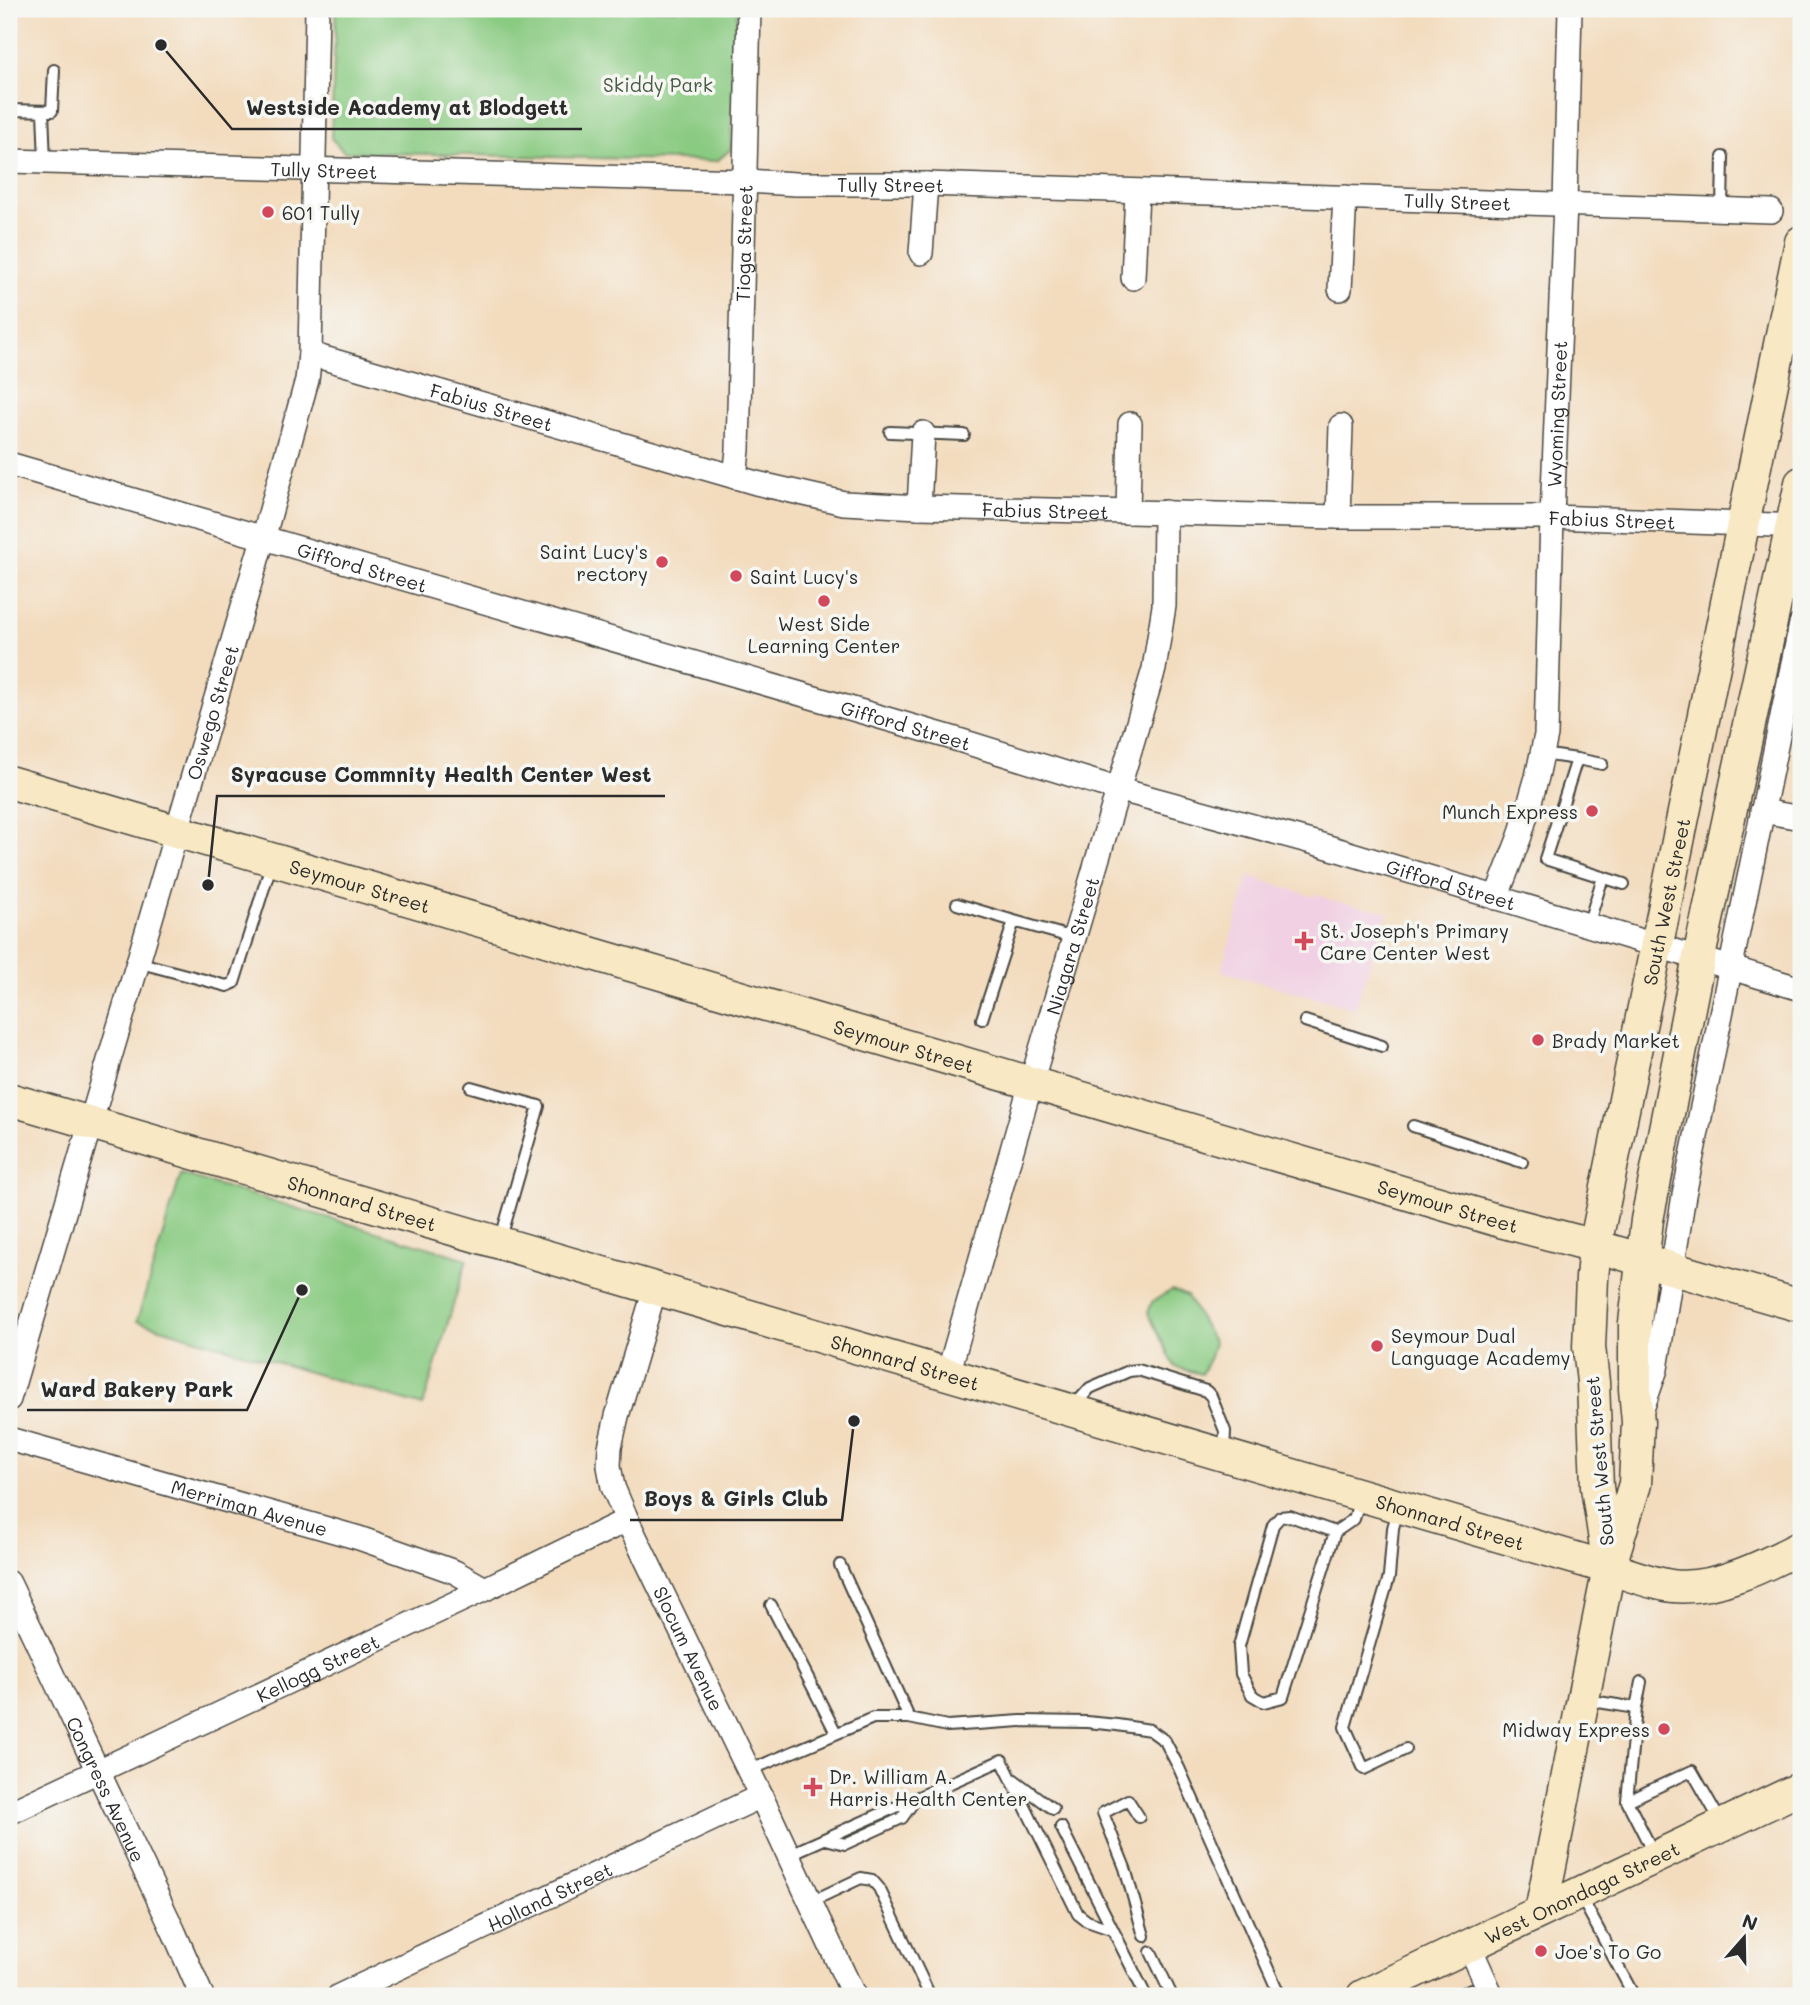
<svg xmlns="http://www.w3.org/2000/svg" width="1810" height="2005" viewBox="0 0 1810 2005" font-family="Mali,sans-serif">
<style>
.built{fill:#f1d0e3}
.green{fill:#8acb82;stroke:#5a7b56;stroke-width:2}
.lines{fill:none;stroke-linecap:round;stroke-linejoin:round}
.lane-casing{stroke:#494641;stroke-width:14}
.street-casing{stroke:#494641;stroke-width:26}
.secondary-casing{stroke:#494641;stroke-width:35}
.lane{stroke:#fff;stroke-width:10}
.street{stroke:#fff;stroke-width:23}
.secondary{stroke:#f8e8c3;stroke-width:32}
.poi-dot{fill:#d1495b;stroke:#f6f6f2;stroke-width:2.5}
.labels{text-anchor:middle;dominant-baseline:central;stroke-width:7;stroke-linejoin:round;paint-order:stroke}
.park-label{font-size:19px;fill:#485b45;stroke:#f6f6f2}
.street-label{font-size:19px;fill:#2b2b2b;stroke:#f6f6f2}
.poi-label{font-size:19px;fill:#2b2b2b;stroke:#f6f6f2;text-anchor:start}
.leader{fill:none;stroke:#2b2b2b;stroke-width:2.5}
.callout-dot{fill:#2b2b2b;stroke:#f6f6f2;stroke-width:2.5}
.callout-label{font-size:21px;text-anchor:middle;font-weight:bold;fill:#2b2b2b;stroke:#f6f6f2;stroke-width:7;stroke-linejoin:round;paint-order:stroke}
</style>
<rect width="100%" height="100%" fill="#f6f6f2"/>
<filter id="ink" filterUnits="userSpaceOnUse"><feTurbulence type="fractalNoise" baseFrequency=".0143" numOctaves="2"/><feDisplacementMap in="SourceGraphic" scale="14" xChannelSelector="R" yChannelSelector="G"/><feConvolveMatrix kernelMatrix="1 2 1 2 8 2 1 2 1" color-interpolation-filters="sRGB"/></filter>
<filter id="wash" filterUnits="userSpaceOnUse"><feTurbulence type="fractalNoise" baseFrequency=".00686" numOctaves="4" result="noise"/><feDisplacementMap in="SourceGraphic" scale="28" xChannelSelector="R" yChannelSelector="G"/><feGaussianBlur stdDeviation="1.57" result="paint"/><feColorMatrix in="noise" values="0 0 0 0 0 0 0 0 0 0 0 0 0 0 0 0 0 1.4 0 .05"/><feComposite in="paint" operator="in"/></filter>
<g filter="url(#wash)">
<rect width="100%" height="100%" fill="#f3dcbe"/>
<path class="built" d="M1249 876 1315 897 1316 893 1330 900 1388 912 1355 1009 1221 971Z"/>
<path class="green" d="M336 9H737L731 149 717 161 344 152 331 138Z
M181 1174 467 1259 423 1406 137 1321Z
M1172 1290 1187 1296 1214 1343 1210 1357 1201 1374 1175 1367 1148 1313 1152 1302Z"/>
</g>
<g filter="url(#ink)">
<g class="lines">
<defs>
<path id="lane" d="M9 110 52 111 54 70
M43 111 45 162
M1722 209 1723 157
M890 432 964 435
M1542 754 1577 759 1545 859 1624 884
M1577 759 1602 764
M957 904 1014 921
M1588 925 1603 877
M137 962 227 986 234 983 272 862
M982 1019 1014 921 1074 938
M1305 1021 1382 1046
M471 1087 539 1106 500 1241
M1413 1126 1522 1162
M1074 1406 1090 1388 1129 1371 1138 1370 1206 1391 1211 1396 1225 1431 1224 1451
M1398 1510 1393 1528 1389 1577 1345 1727 1364 1769 1406 1749
M1335 1532 1290 1516 1280 1517 1273 1525 1239 1646 1241 1674 1252 1695 1264 1702 1283 1697 1335 1532 1354 1519 1360 1499
M840 1565 909 1718
M771 1605 836 1733
M1586 1700 1636 1708 1627 1801 1692 1771 1721 1822
M1636 1708 1641 1682
M748 1771 873 1718H909L947 1726 1021 1721 1087 1722 1117 1725 1150 1730 1165 1741 1179 1768 1280 1996
M1013 1779 1053 1809
M1627 1801 1654 1854
M1139 1817 1128 1800 1103 1813 1125 1868 1144 1936
M1061 1827 1113 1930
M826 1839 845 1844 902 1818 914 1801
M788 1855 1002 1760 1078 1914 1087 1921 1113 1930 1146 1996
M1580 1895 1634 1996
M810 1902 861 1878 872 1880 879 1888 930 1996
M1151 1952 1172 1996
M1457 1996 1471 1989"/>
<g id="street">
<path id="s1" d="M9 161 745 181 796 184H926L1771 211"/>
<path d="M921 253 926 184"/>
<path d="M1133 278 1137 192"/>
<path d="M1340 289 1345 197"/>
<path id="s2" d="M310 354 756 483 844 503 919 507 1338 517H1552L1801 526"/>
<path id="s3" d="M9 464 949 737 1117 789 1315 843 1801 989"/>
<path id="s4" d="M735 477 738 450 749 9"/>
<path d="M919 507 923 433"/>
<path d="M1128 512 1130 424"/>
<path d="M1338 517 1341 426"/>
<path d="M1762 811 1801 818"/>
<path id="s5" d="M1496 898 1520 836 1537 777 1546 735 1552 517 1565 204 1570 9"/>
<path id="s6" d="M655 1289 617 1416 610 1447 609 1466 613 1487 627 1520 761 1796 854 1996"/>
<path id="s7" d="M948 1374 1031 1083 1154 669 1164 606 1165 512"/>
<path id="s8" d="M9 1399 263 539 307 380 310 354 317 9"/>
<path d="M1641 1412 1656 1369 1684 1195 1801 624"/>
<path id="s9" d="M9 1439 359 1538 455 1572 485 1589"/>
<path id="s10" d="M9 1583 174 1932 202 1996"/>
<path id="s11" d="M9 1813 485 1589 627 1520"/>
<path d="M1469 1945 1492 1996"/>
<path id="s12" d="M339 1996 761 1796"/>
</g>
<g id="secondary">
<path id="s13" d="M9 782 1500 1221 1595 1246 1801 1306"/>
<path id="s14" d="M9 1099 1609 1568C1630 1575 1650 1583 1672 1586 1714 1591 1764 1566 1801 1547"/>
<path id="s15" d="M1608 1560 1597 1487 1593 1382 1589 1347 1592 1278 1595 1246 1801 242"/>
<path d="M1541 1911 1609 1568 1635 1484 1638 1422 1635 1389V1323L1647 1220 1699 957 1801 483"/>
<path id="s16" d="M1363 1996 1801 1788"/>
</g>
</defs>
<use href="#lane" class="lane-casing"/>
<use href="#street" class="street-casing"/>
<use href="#secondary" class="secondary-casing"/>
<use href="#lane" class="lane"/>
<use href="#street" class="street"/>
<use href="#secondary" class="secondary"/>
</g>
</g>
<g class="poi-dot">
<circle cx="268" cy="212" r="7"/>
<circle cx="662" cy="562" r="7"/>
<circle cx="736" cy="576" r="7"/>
<circle cx="824" cy="601" r="7"/>
<circle cx="1592" cy="811" r="7"/>
<path d="M1300.5 930.5h7v7h7v7h-7v7h-7v-7h-7v-7h7z"/>
<circle cx="1538" cy="1040" r="7"/>
<circle cx="1377" cy="1346" r="7"/>
<circle cx="1664" cy="1729" r="7"/>
<path d="M809.5 1776.5h7v7h7v7h-7v7h-7v-7h-7v-7h7z"/>
<circle cx="1541" cy="1951" r="7"/>
</g>
<g class="labels">
<g class="park-label">
<text x="658" y="84">Skiddy Park</text>
</g>
<g class="street-label">
<text stroke="none"><textPath href="#s1" startOffset="315">Tully Street</textPath></text>
<text stroke="none"><textPath href="#s1" startOffset="882">Tully Street</textPath></text>
<text stroke="none"><textPath href="#s1" startOffset="1449">Tully Street</textPath></text>
<text stroke="none"><textPath href="#s4" startOffset="234">Tioga Street</textPath></text>
<text stroke="none"><textPath href="#s2" startOffset="189">Fabius Street</textPath></text>
<text stroke="none"><textPath href="#s5" startOffset="492">Wyoming Street</textPath></text>
<text stroke="none"><textPath href="#s2" startOffset="756">Fabius Street</textPath></text>
<text stroke="none"><textPath href="#s2" startOffset="1323">Fabius Street</textPath></text>
<text stroke="none"><textPath href="#s3" startOffset="368">Gifford Street</textPath></text>
<text stroke="none"><textPath href="#s8" startOffset="716">Oswego Street</textPath></text>
<text stroke="none"><textPath href="#s3" startOffset="934">Gifford Street</textPath></text>
<text stroke="none"><textPath href="#s3" startOffset="1502">Gifford Street</textPath></text>
<text stroke="none"><textPath href="#s13" startOffset="366">Seymour Street</textPath></text>
<text stroke="none"><textPath href="#s15" startOffset="667">South West Street</textPath></text>
<text stroke="none"><textPath href="#s7" startOffset="446">Niagara Street</textPath></text>
<text stroke="none"><textPath href="#s13" startOffset="933">Seymour Street</textPath></text>
<text stroke="none"><textPath href="#s14" startOffset="368">Shonnard Street</textPath></text>
<text stroke="none"><textPath href="#s13" startOffset="1500">Seymour Street</textPath></text>
<text stroke="none"><textPath href="#s14" startOffset="934">Shonnard Street</textPath></text>
<text transform="translate(1599 1461) rotate(-95)">South West Street</text>
<text stroke="none"><textPath href="#s9" startOffset="250">Merriman Avenue</textPath></text>
<text stroke="none"><textPath href="#s14" startOffset="1502">Shonnard Street</textPath></text>
<text stroke="none"><textPath href="#s6" startOffset="383">Slocum Avenue</textPath></text>
<text stroke="none"><textPath href="#s11" startOffset="341">Kellogg Street</textPath></text>
<text stroke="none"><textPath href="#s10" startOffset="228">Congress Avenue</textPath></text>
<text stroke="none"><textPath href="#s16" startOffset="242">West Onondaga Street</textPath></text>
<text stroke="none"><textPath href="#s12" startOffset="233">Holland Street</textPath></text>
</g>
<g class="poi-label">
<text x="282" y="212">601 Tully</text>
<text x="648" y="551" text-anchor="end">Saint Lucy's<tspan x="648" dy="22">rectory</tspan></text>
<text x="750" y="576">Saint Lucy's</text>
<text x="824" y="623" text-anchor="middle">West Side<tspan x="824" dy="22">Learning Center</tspan></text>
<text x="1578" y="811" text-anchor="end">Munch Express</text>
<text x="1320" y="930">St. Joseph's Primary<tspan x="1320" dy="22">Care Center West</tspan></text>
<text x="1552" y="1040">Brady Market</text>
<text x="1391" y="1335">Seymour Dual<tspan x="1391" dy="22">Language Academy</tspan></text>
<text x="1650" y="1729" text-anchor="end">Midway Express</text>
<text x="829" y="1776">Dr. William A.<tspan x="829" dy="22">Harris Health Center</tspan></text>
<text x="1555" y="1951">Joe's To Go</text>
</g>
</g>
<path class="leader" d="M161 45L232 129H582M208 885L217 796H665M302 1290L247 1410H27M854 1421L842 1520H630"/>
<g class="callout-dot">
<circle cx="161" cy="45" r="7"/>
<circle cx="208" cy="885" r="7"/>
<circle cx="302" cy="1290" r="7"/>
<circle cx="854" cy="1421" r="7"/>
</g>
<g class="callout-label">
<text x="407" y="115">Westside Academy at Blodgett</text>
<text x="441" y="782">Syracuse Commnity Health Center West</text>
<text x="137" y="1397">Ward Bakery Park</text>
<text x="736" y="1506">Boys &amp; Girls Club</text>
</g>
<rect width="1810" height="2005" fill="none" stroke="#f6f6f2" stroke-width="35"/>
<g transform="translate(1744 1938) rotate(20)" stroke="#f6f6f2" stroke-width="5" paint-order="stroke">
<path d="M0-5L12 26L0 18L-12 26Z" fill="#2b2b2b"/>
<text y="-10" font-size="19" font-weight="bold" text-anchor="middle" fill="#2b2b2b">N</text>
</g>
</svg>
